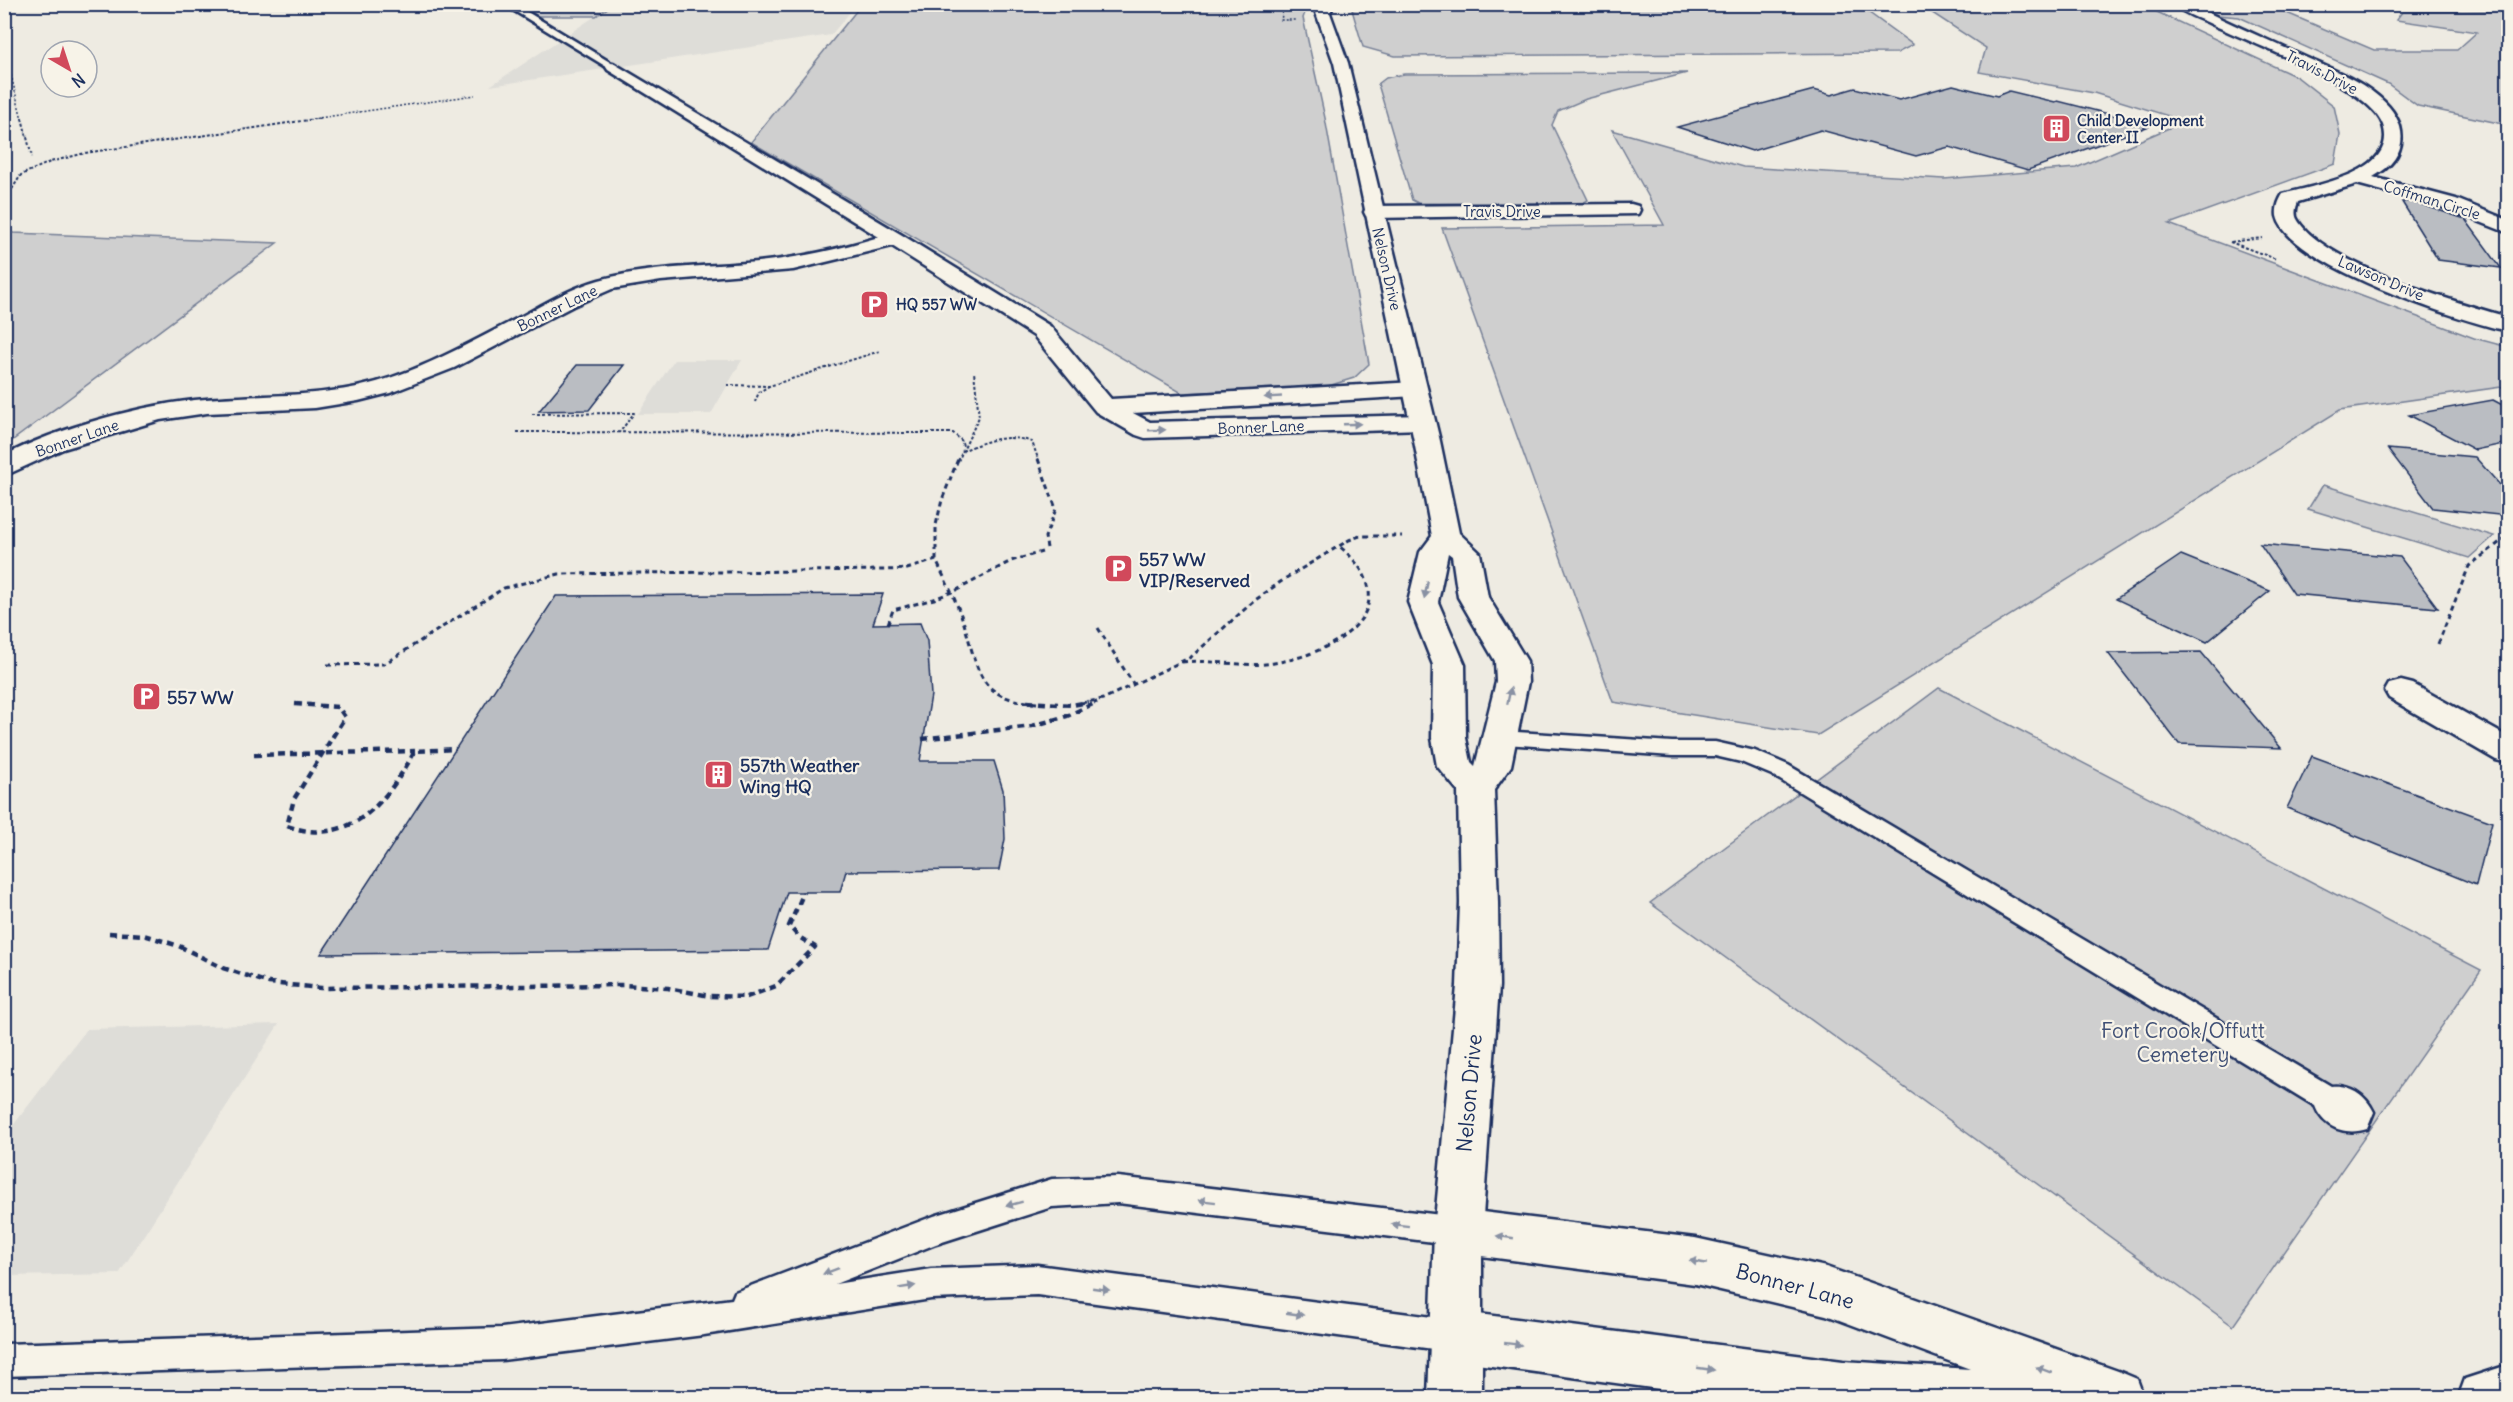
<svg xmlns="http://www.w3.org/2000/svg" width="2513" height="1402" viewBox="0 0 2513 1402" font-family="Delius,sans-serif">
<style>
.built{fill:#deddd8}
.green{fill:#cfcfcf;stroke:#757f96;stroke-width:1.5}
.building{fill:#babdc2;stroke:#1b2f5e;stroke-width:1.5}
.lines{fill:none;stroke-linecap:round;stroke-linejoin:round}
.lane-casing{stroke:#1b2f5e;stroke-width:5}
.street-casing{stroke:#1b2f5e;stroke-width:5}
.secondary-casing{stroke:#1b2f5e;stroke-width:5}
.path-far3{stroke:#1b2f5e;stroke-width:1.5;stroke-dasharray:2 2;stroke-linecap:butt}
.path-far2{stroke:#1b2f5e;stroke-width:2;stroke-dasharray:3 2;stroke-linecap:butt}
.path-far1{stroke:#1b2f5e;stroke-width:3;stroke-dasharray:5 4;stroke-linecap:butt}
.path{stroke:#1b2f5e;stroke-width:4.5;stroke-dasharray:7 5;stroke-linecap:butt}
.lane{fill:#f7f3e8;fill-rule:evenodd}
.street{fill:#f7f3e8;fill-rule:evenodd}
.secondary{fill:#f7f3e8;fill-rule:evenodd}
.oneway{fill:#8991a3}
.labels{text-anchor:middle;dominant-baseline:central;stroke-width:4.5;stroke-linejoin:round;paint-order:stroke}
.far-street-label{font-size:15px;fill:#1b2f5e;stroke:#f7f3e8}
.far-poi-label{font-size:15px;font-weight:bold;fill:#1b2f5e;stroke:#f7f3e8;text-anchor:start}
.poi-label{font-size:18px;font-weight:bold;fill:#1b2f5e;stroke:#f7f3e8;text-anchor:start}
.near-park-label{font-size:21px;fill:#3f4f75;stroke:#f7f3e8}
.near-street-label{font-size:21px;fill:#1b2f5e;stroke:#f7f3e8}
</style>
<rect width="100%" height="100%" fill="#eeebe2"/>
<filter id="ink" filterUnits="userSpaceOnUse"><feTurbulence type="fractalNoise" baseFrequency=".0167" numOctaves="2"/><feDisplacementMap in="SourceGraphic" scale="12" xChannelSelector="R" yChannelSelector="G"/><feConvolveMatrix kernelMatrix="1 2 1 2 8 2 1 2 1" color-interpolation-filters="sRGB"/></filter>
<g filter="url(#ink)">
<path class="built" d="M612 5H856L831 35 490 86Z
M674 360H742L711 414H638Z
M279 1024 119 1274 5 1276V1136L87 1029Z"/>
<path class="green" d="M518 5H612L596 16H538Z
M861 5H1308L1303 18 1325 118 1369 364 1354 378 1328 386 1182 393 751 142Z
M1364 5H1841L1861 7 1913 45 1897 53 1395 56 1363 47 1352 10Z
M1920 5H2142L2297 77 2334 106 2340 134 2335 164 2169 224 2474 338 2508 347V386L2340 410 1818 735 1613 702 1442 228 1664 225 1612 130 1743 167 1944 179 2076 168 2185 121 2094 93 1979 72 1986 48Z
M2194 5H2396L2389 10 2282 11 2374 50H2457L2477 32 2396 20 2402 12 2508 11V125L2418 106 2388 84 2239 17 2217 15Z
M1687 73 1586 99 1558 111 1552 125 1588 200 1581 204 1418 203 1412 200 1378 84 1386 78 1404 74Z
M5 226 13 233 277 243 5 446Z
M2323 485 2494 536 2469 558 2308 509Z
M1939 688 2481 970 2233 1326 1650 903Z"/>
<path class="building" d="M1953 85 1997 96 2009 91 2055 102 2058 101 2152 125 2028 170 1949 147 1916 156 1821 130 1752 151 1677 127 1814 90 1831 95 1855 88 1899 100Z
M2411 201 2465 219 2501 268 2438 260 2402 202Z
M577 365H624L589 410 539 411Z
M2493 400 2508 408V443L2475 450 2409 415Z
M2388 449 2475 457 2508 494V516L2433 508Z
M2260 544 2400 557 2438 608 2294 594Z
M2181 555 2270 591 2207 642 2116 599Z
M883 594 873 624 920 623 927 641 931 695 920 761H994L1003 790 1005 839 999 870 846 871 840 892H787L768 950 321 954 556 596Z
M2201 652 2281 748 2179 744 2108 653Z
M2312 756 2492 822 2476 885 2287 808Z"/>
<g class="lines">
<defs>
<path id="lane" d="M503 4H514L618 67 610 69Z
M1500 731 1672 742H1715L1755 751 1788 765 2331 1086C2350 1084 2366 1095 2374 1112L2367 1129C2346 1136 2323 1128 2315 1106L1772 775 1741 762 1715 756H1672L1492 743 1489 738 1492 733Z
M1118 1177 1458 1217 1469 1221 1473 1231 1469 1241 1458 1245 1118 1203 1052 1207 936 1244 835 1284 931 1269 1037 1265 1455 1320 1467 1325 1471 1336 1467 1347 1455 1352 1037 1295 931 1299 704 1335 502 1360 4 1376V1344L502 1328 732 1299 735 1292 934 1216 1052 1179Z"/>
<path id="street" d="M2173 4H2190C2229 23 2268 40 2307 58 2331 69 2358 79 2379 97 2410 123 2410 157 2373 177L2456 199 2508 220V233L2442 207 2357 184 2298 202C2296 207 2294 213 2297 219 2323 264 2459 303 2508 317V331C2463 322 2287 264 2277 216 2276 208 2279 200 2283 194 2315 185 2399 173 2383 125 2370 86 2248 42 2209 23 2198 18 2182 13 2173 4Z
M613 63 902 235 1050 326 1111 399 1415 382 1423 384 1427 389 1423 394 1415 396 1133 413 1150 422 1423 415 1432 417 1435 422 1432 427 1423 429 1145 438 1136 435 1096 412 1034 336 892 246 793 270 661 281 612 289 573 306 454 368 390 393 358 401 315 408 207 413 160 420 63 449 4 476V456C56 428 148 403 206 399 256 395 307 397 357 387 414 375 468 344 520 317 546 303 571 288 599 280 651 266 705 267 758 262 799 258 839 249 879 237L608 70 606 67Z
M1631 204 1638 206 1640 210 1638 214 1373 218 1366 216 1364 212 1366 208 1373 206Z
M2401 681 2413 684 2508 737V763L2496 760 2389 698 2385 691 2389 684Z
M1458 1209 1695 1238 1826 1267 2118 1371 2137 1379 2144 1398H2046L2031 1392 2033 1398H1725L1455 1361 1437 1354 1429 1336 1437 1318 1455 1311 1843 1361 1970 1369 1826 1315 1695 1284 1458 1253 1441 1247 1434 1231 1441 1215Z
M2508 1365V1398H2458L2465 1379Z"/>
<path id="secondary" d="M1321 4H1334L1330 13 1348 63 1440 441 1459 533 1480 553 1488 597 1527 661 1528 682 1511 766 1494 790 1498 903 1499 986 1482 1231V1398H1428L1434 1231 1457 986 1460 903 1458 791 1437 766 1432 738 1433 665 1408 602 1420 552 1432 536 1414 441 1334 63 1316 13ZM1448 553 1452 556 1458 597 1495 661 1496 682 1475 766 1471 762 1466 738 1465 665 1438 602Z"/>
</defs>
<use href="#lane" class="lane-casing"/>
<use href="#street" class="street-casing"/>
<use href="#secondary" class="secondary-casing"/>
<path class="path-far3" d="M1284 4 1281 20H1296
M4 48 22 119
M312 119 475 95"/>
<path class="path-far2" d="M22 118 32 157
M4 202 21 175 50 162 85 153 322 118
M2230 242 2276 259
M2231 242 2262 238
M727 385 769 386 880 351
M755 402 759 392 769 386
M532 414 634 413 620 432
M517 432 953 433 962 441 963 448
M962 451C985 441 1007 433 1032 442L1039 461
M958 461 979 417 974 372"/>
<path class="path-far1" d="M1038 459 1056 509 1045 537 1047 548
M936 560V525L942 500 958 459
M888 624 893 610 934 599 957 590 1011 561 1042 552
M1098 628 1134 685
M2438 644 2469 566 2508 536
M1182 662C1213 659 1243 668 1274 663 1338 653 1412 606 1339 546
M327 665 384 664 504 588 559 574 885 570 907 569 936 560C944 578 954 596 961 615 979 664 972 700 1038 703
M1081 703 1103 699 1191 657 1254 601 1286 578 1349 540 1360 536H1402
M1094 703 1097 702"/>
<path class="path" d="M1027 702 1072 705 1088 702
M295 704 338 707 345 717 294 799 287 826C352 848 387 801 415 751L456 749
M922 739 1032 726 1067 716 1097 702
M254 755 415 751
M109 933 144 935 179 946 223 968 269 983 321 988 623 985 668 988 710 996 747 997 776 986 815 947 799 937 789 926 804 892"/>
<use href="#lane" class="lane"/>
<use href="#street" class="street"/>
<use href="#secondary" class="secondary"/>
</g>
<defs><path id="oneway-solid" d="M-6-.8H1V-3.2L6.5 0L1 3.2V.8H-6Z" transform="scale(1.5)"/></defs>
<g class="oneway">
<use href="#oneway-solid" transform="translate(1273 397) rotate(177)"/>
<use href="#oneway-solid" transform="translate(1352 424) rotate(-2)"/>
<use href="#oneway-solid" transform="translate(1157 430) rotate(-2)"/>
<use href="#oneway-solid" transform="translate(1426 590) rotate(102)"/>
<use href="#oneway-solid" transform="translate(1509 696) rotate(-78)"/>
<use href="#oneway-solid" transform="translate(1207 1201) rotate(-173)"/>
<use href="#oneway-solid" transform="translate(1014 1204) rotate(165)"/>
<use href="#oneway-solid" transform="translate(1400 1225) rotate(-173)"/>
<use href="#oneway-solid" transform="translate(1505 1237) rotate(-172)"/>
<use href="#oneway-solid" transform="translate(1698 1262) rotate(-169)"/>
<use href="#oneway-solid" transform="translate(831 1271) rotate(159)"/>
<use href="#oneway-solid" transform="translate(907 1287) rotate(-9)"/>
<use href="#oneway-solid" transform="translate(1101 1289) rotate(8)"/>
<use href="#oneway-solid" transform="translate(1295 1314) rotate(8)"/>
<use href="#oneway-solid" transform="translate(1513 1344) rotate(7)"/>
<use href="#oneway-solid" transform="translate(1706 1369) rotate(8)"/>
<use href="#oneway-solid" transform="translate(2044 1370) rotate(-160)"/>
</g>
</g>
<defs>
<symbol id="building-square" viewBox="-11 -11 22 22"><rect x="-9" y="-9" width="18" height="18" rx="4" fill="#d1495b" stroke="#f7f3e8"/><path d="M-4-6H4V6H1V3H-1V6H-4ZM-2.5-4.3h1.7v1.8h-1.7ZM.8-4.3h1.7v1.8H.8ZM-2.5-1h1.7V.8h-1.7ZM.8-1h1.7V.8H.8Z" fill="#fff"/></symbol>
<symbol id="parking-square" viewBox="-11 -11 22 22"><rect x="-9" y="-9" width="18" height="18" rx="4" fill="#d1495b" stroke="#f7f3e8"/><path d="M-3.5-5.5H1a3.5 3.5 0 0 1 0 7H-1V5.5H-3.5ZM-1-3.4V-.6H.8a1.4 1.4 0 0 0 0-2.8Z" fill="#fff"/></symbol>
</defs>
<g fill-rule="evenodd">
<use href="#building-square" x="2040" y="112" width="33" height="33"/>
<use href="#parking-square" x="858" y="288" width="33" height="33"/>
<use href="#parking-square" x="1102" y="552" width="33" height="33"/>
<use href="#parking-square" x="130" y="680" width="33" height="33"/>
<use href="#building-square" x="702" y="758" width="33" height="33"/>
</g>
<g class="labels">
<g class="far-street-label">
<text transform="translate(2322 72) rotate(27)">Travis Drive</text>
<text transform="translate(2432 200) rotate(17)">Coffman Circle</text>
<text x="1502" y="211">Travis Drive</text>
<text transform="translate(1387 269) rotate(77)">Nelson Drive</text>
<text transform="translate(2381 278) rotate(23)">Lawson Drive</text>
<text transform="translate(557 308) rotate(-26)">Bonner Lane</text>
<text transform="translate(1261 427) rotate(-2)">Bonner Lane</text>
<text transform="translate(77 438) rotate(-19)">Bonner Lane</text>
</g>
<g class="far-poi-label">
<text x="2077" y="120">Child Development<tspan x="2077" dy="17">Center II</tspan></text>
<text x="896" y="304">HQ 557 WW</text>
</g>
<g class="poi-label">
<text x="1139" y="559">557 WW<tspan x="1139" dy="21">VIP/Reserved</tspan></text>
<text x="167" y="697">557 WW</text>
<text x="740" y="765">557th Weather<tspan x="740" dy="21">Wing HQ</tspan></text>
</g>
<g class="near-park-label">
<text x="2183" y="1030">Fort Crook/Offutt<tspan x="2183" dy="24">Cemetery</tspan></text>
</g>
<g class="near-street-label">
<text transform="translate(1469 1093) rotate(-85)">Nelson Drive</text>
<text transform="translate(1795 1286) rotate(15)">Bonner Lane</text>
</g>
</g>
<rect width="2513" height="1402" fill="none" stroke="#f7f3e8" stroke-width="24"/>
<rect x="12" y="12" width="2489" height="1378" fill="none" stroke="#1b2f5e" stroke-width="2" filter="url(#ink)"/>
<g transform="translate(69 69) rotate(141)"><circle r="28" fill="#f7f3e8" stroke="#9fa5b1" stroke-width="1.5"/>
<path d="M0-4.5L10 22L0 15L-10 22Z" fill="#d1495b"/>
<text y="-9" font-size="16" font-weight="bold" text-anchor="middle" fill="#1b2f5e">N</text>
</g>
</svg>
